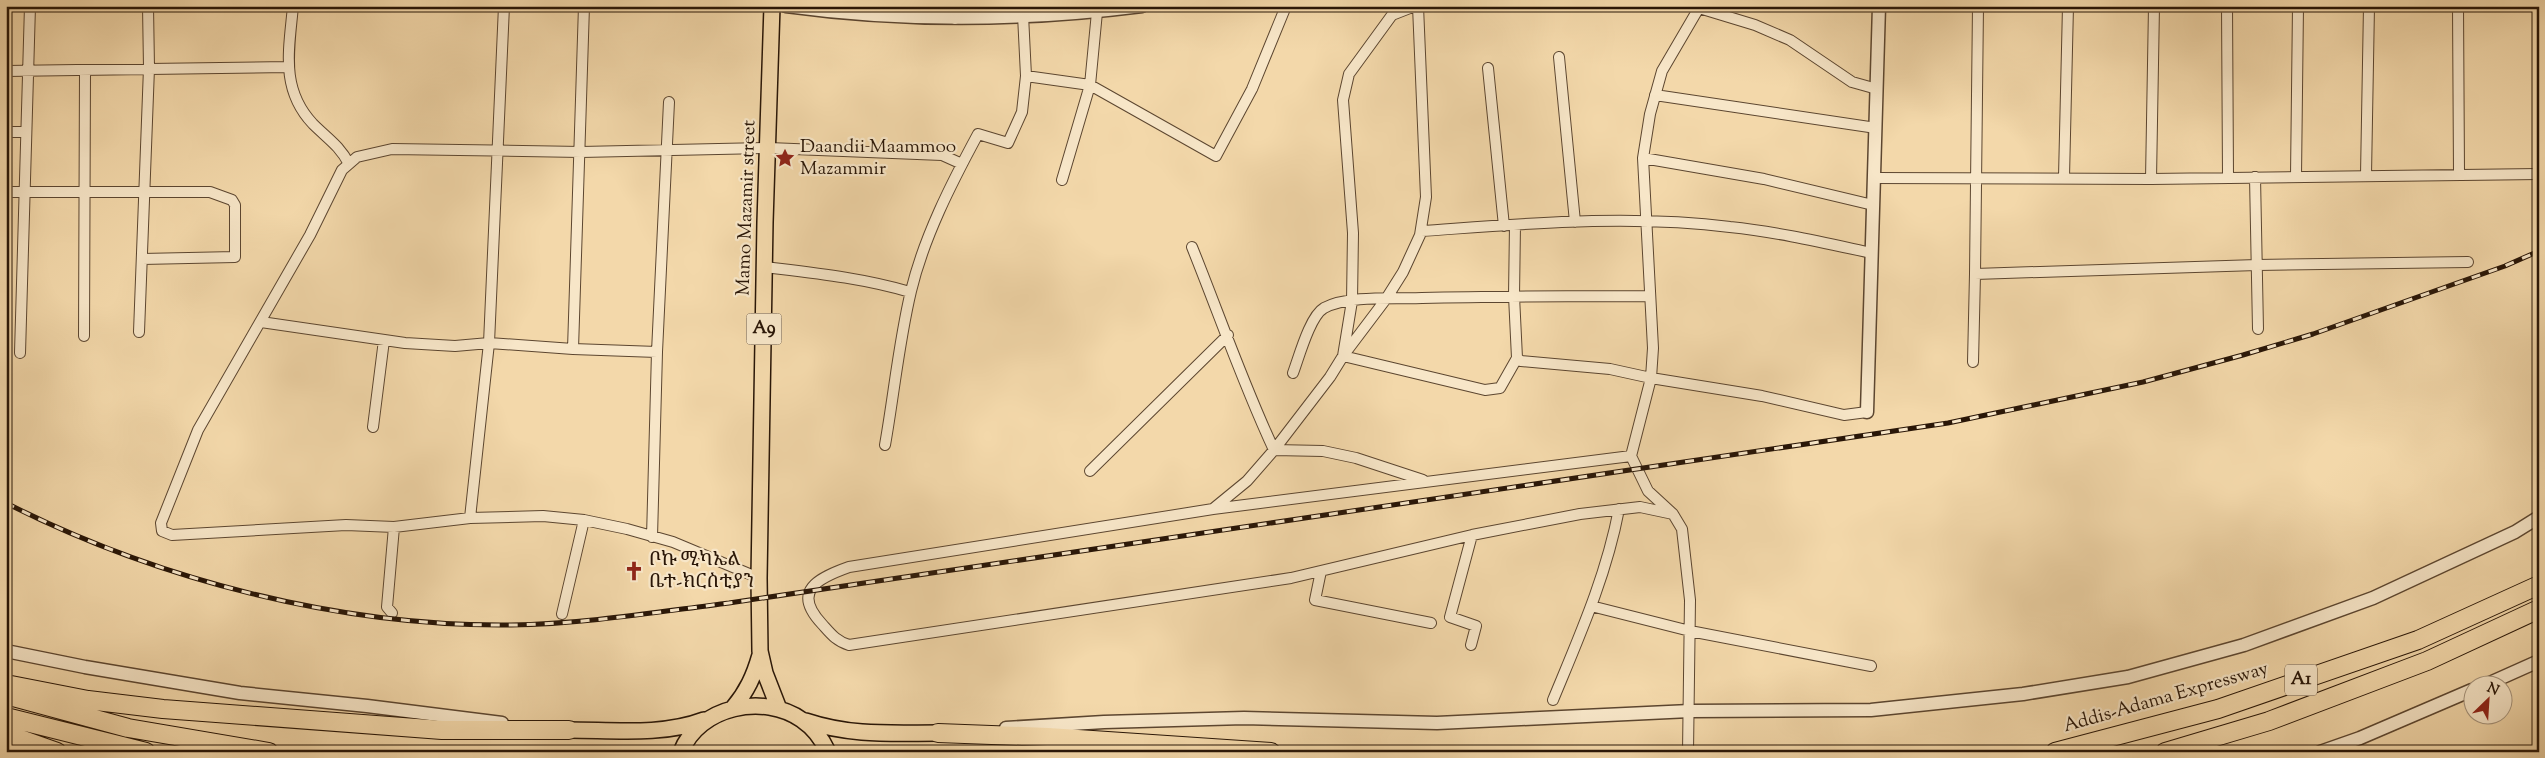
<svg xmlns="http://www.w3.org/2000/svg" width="2545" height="758" viewBox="0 0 2545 758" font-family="'Sorts Mill Goudy','Noto Serif Ethiopic',serif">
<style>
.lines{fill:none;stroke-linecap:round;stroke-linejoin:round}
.minor-casing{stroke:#5c4630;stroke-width:12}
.tertiary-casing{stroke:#5c4630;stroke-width:15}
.primary-casing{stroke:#291607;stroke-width:18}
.motorway-casing{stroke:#291607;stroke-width:20}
.minor{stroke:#f7e6c8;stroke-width:10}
.tertiary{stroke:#f7e6c8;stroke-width:12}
.primary{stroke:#f3d8aa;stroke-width:15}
.motorway{stroke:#f3d8aa;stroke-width:18}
.rail-casing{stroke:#291607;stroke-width:5}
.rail{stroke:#f7e6c8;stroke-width:3;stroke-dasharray:9;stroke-linecap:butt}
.labels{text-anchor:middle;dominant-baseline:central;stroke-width:4.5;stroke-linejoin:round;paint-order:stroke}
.shield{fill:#f7e6c8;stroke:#675441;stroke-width:1}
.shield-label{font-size:18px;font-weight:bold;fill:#291607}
.poi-label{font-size:19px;fill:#291607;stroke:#f7e6c8;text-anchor:start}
.street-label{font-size:19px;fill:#291607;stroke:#f7e6c8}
</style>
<rect width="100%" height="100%" fill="#f3d8aa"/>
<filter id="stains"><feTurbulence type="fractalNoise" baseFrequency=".004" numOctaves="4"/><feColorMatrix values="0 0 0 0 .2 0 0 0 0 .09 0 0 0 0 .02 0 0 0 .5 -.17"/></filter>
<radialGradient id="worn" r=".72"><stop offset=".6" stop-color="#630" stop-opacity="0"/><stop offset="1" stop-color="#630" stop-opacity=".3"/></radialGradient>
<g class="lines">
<defs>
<path id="minor" d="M293 6C289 50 280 89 313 124 327 138 340 146 349 164
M1415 6 1392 15 1349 74 1343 100 1353 233 1352 301 1343 356 1485 390 1500 388 1517 358 1514 296 1515 225
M1978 6 1975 274 2257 265 2468 262
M2227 6 2228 177
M2458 6 2459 174
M1699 8 1755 25 1790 40 1852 82 1877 89
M955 19V6
M1559 57 1575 222
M1488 68 1504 226
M6 71 288 67
M1026 76 1090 85 1216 156 1252 89 1286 6
M1655 95 1876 128
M6 132H25
M1643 158 1764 179 1873 205
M2366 175 2369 6
M2296 176 2298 6
M2064 177 2068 6
M2255 177 2258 329
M1874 178 2151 179 2539 174
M2151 179 2154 6
M1062 180 1090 85 1097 12
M6 192H210L232 200 235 205V257L142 259
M1421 231C1523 224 1628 214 1730 227 1778 232 1825 243 1872 253
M1192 247C1219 314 1243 384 1274 450L1323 451 1356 458 1423 480
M765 267C814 273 863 278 910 292
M261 322 405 343 455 346 489 343 573 349 657 352
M139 332 149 68 148 6
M84 336 85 71
M573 349 584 6
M20 353 30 6
M1517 358 1521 361 1610 369 1651 378 1762 396 1844 415 1867 412
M1973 362 1975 274
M1293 373C1299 357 1310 316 1324 308 1348 295 1395 299 1422 298 1498 296 1574 296 1650 296
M373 427 384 340
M885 445C894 394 899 341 911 291 924 237 951 184 978 134L1008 143 1022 112 1026 76 1023 15 1026 6
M1631 456 1213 509 849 567C818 578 791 591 822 624 831 634 836 641 849 645L1291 578 1472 535 1580 514 1640 507 1673 514
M1090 471 1228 335
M1214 508 1247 481 1274 450 1330 377 1343 356 1386 299 1403 272 1420 235 1426 197 1418 6
M470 518 489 343 504 6
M652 537 657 352 669 102
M1321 571 1315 600 1431 623
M759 578 673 542 627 529 584 520 543 516 470 518 394 527 346 525 172 535 162 531 161 523 198 430 310 235 342 170 357 157 392 149 581 152 769 148 942 155 962 164
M1591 606 1690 631 1871 666
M392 613 387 607 394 527
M562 614 584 520
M1471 645 1476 626 1450 617 1472 535
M1553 700C1579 637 1606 577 1619 509
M1688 752 1690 600 1682 529 1673 514 1648 491 1631 456 1651 378 1653 348 1643 158 1650 114 1662 71 1700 6"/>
<path id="tertiary" d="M786 6C903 22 1024 21 1142 6
M1867 412 1879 6
M6 651 85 667 240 693 367 706 502 723
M2483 686 2539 661
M1006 728 1104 722 1244 718 1437 723 1690 711 1871 710 2023 694 2128 677 2244 645 2373 598 2515 532 2539 517
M2320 752 2360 738 2472 690"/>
<path id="primary" d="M772 6 765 222 759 578 760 651 765 673 779 709
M733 708C747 691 754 676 760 655
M806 721C851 736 891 733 938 733
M569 730C613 730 662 736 704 720
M681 752C699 706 764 693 802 720 814 728 822 739 828 752"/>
<path id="motorway" d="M6 684 88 700 163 709 442 730H569
M6 695 128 728 269 752
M6 717 146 752
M938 733 1048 737 1271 752
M6 734 57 752
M2055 752 2218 709 2418 640 2539 585
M2165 752 2269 721 2427 661 2539 609"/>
</defs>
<use href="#minor" class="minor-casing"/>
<use href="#tertiary" class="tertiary-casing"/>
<use href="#primary" class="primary-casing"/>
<use href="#motorway" class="motorway-casing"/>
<use href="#minor" class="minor"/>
<use href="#tertiary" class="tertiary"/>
<use href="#primary" class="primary"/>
<use href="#motorway" class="motorway"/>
<defs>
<path id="rail" d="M6 503C158 580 341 627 511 625 584 624 657 612 729 603L1948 423 2143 382 2243 355 2313 334 2505 266 2539 251"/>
</defs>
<use href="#rail" class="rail-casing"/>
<use href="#rail" class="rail"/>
</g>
<defs>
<symbol id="sight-bare" viewBox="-9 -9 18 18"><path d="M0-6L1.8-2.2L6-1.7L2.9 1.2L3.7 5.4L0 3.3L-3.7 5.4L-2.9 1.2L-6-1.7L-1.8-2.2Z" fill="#8f2418" stroke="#f7e6c8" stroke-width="2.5" paint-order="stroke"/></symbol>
<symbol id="church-bare" viewBox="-9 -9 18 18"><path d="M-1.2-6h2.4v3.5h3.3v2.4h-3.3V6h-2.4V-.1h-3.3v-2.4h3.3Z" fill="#8f2418" stroke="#f7e6c8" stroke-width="2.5" paint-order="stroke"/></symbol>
</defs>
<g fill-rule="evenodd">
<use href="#sight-bare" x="771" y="144" width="28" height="28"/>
<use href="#church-bare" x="620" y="557" width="28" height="28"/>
</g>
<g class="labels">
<g class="shield">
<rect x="746.5" y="313.5" width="35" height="31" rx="4"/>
<rect x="2285" y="664.5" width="32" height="31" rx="4"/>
</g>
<g class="shield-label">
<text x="764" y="329">A9</text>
<text x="2301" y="680">A1</text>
</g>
<g class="poi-label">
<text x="800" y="147">Daandii Maammoo<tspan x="800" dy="22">Mazammir</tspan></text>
<text x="649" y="560">ቦኩ ሚካኤል<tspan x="649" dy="22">ቤተ-ክርስቲያን</tspan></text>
</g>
<g class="street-label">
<text transform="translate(747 208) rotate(-88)">Mamo Mazamir street</text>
<text transform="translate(2166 698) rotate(-16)">Addis-Adama Expressway</text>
</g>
</g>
<rect width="2545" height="758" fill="none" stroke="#f3d8aa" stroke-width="25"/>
<rect x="8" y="8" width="2530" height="743" fill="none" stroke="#291607" stroke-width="2.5"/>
<rect x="12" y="12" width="2520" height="733" fill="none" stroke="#291607"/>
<g transform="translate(2488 700) rotate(25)"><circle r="24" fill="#f7e6c8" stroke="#a5937b"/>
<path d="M0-4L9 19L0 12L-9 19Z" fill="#8f2418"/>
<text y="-8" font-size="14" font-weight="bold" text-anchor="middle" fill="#291607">N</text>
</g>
<rect width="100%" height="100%" filter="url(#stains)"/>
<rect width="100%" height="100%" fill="url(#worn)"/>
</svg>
